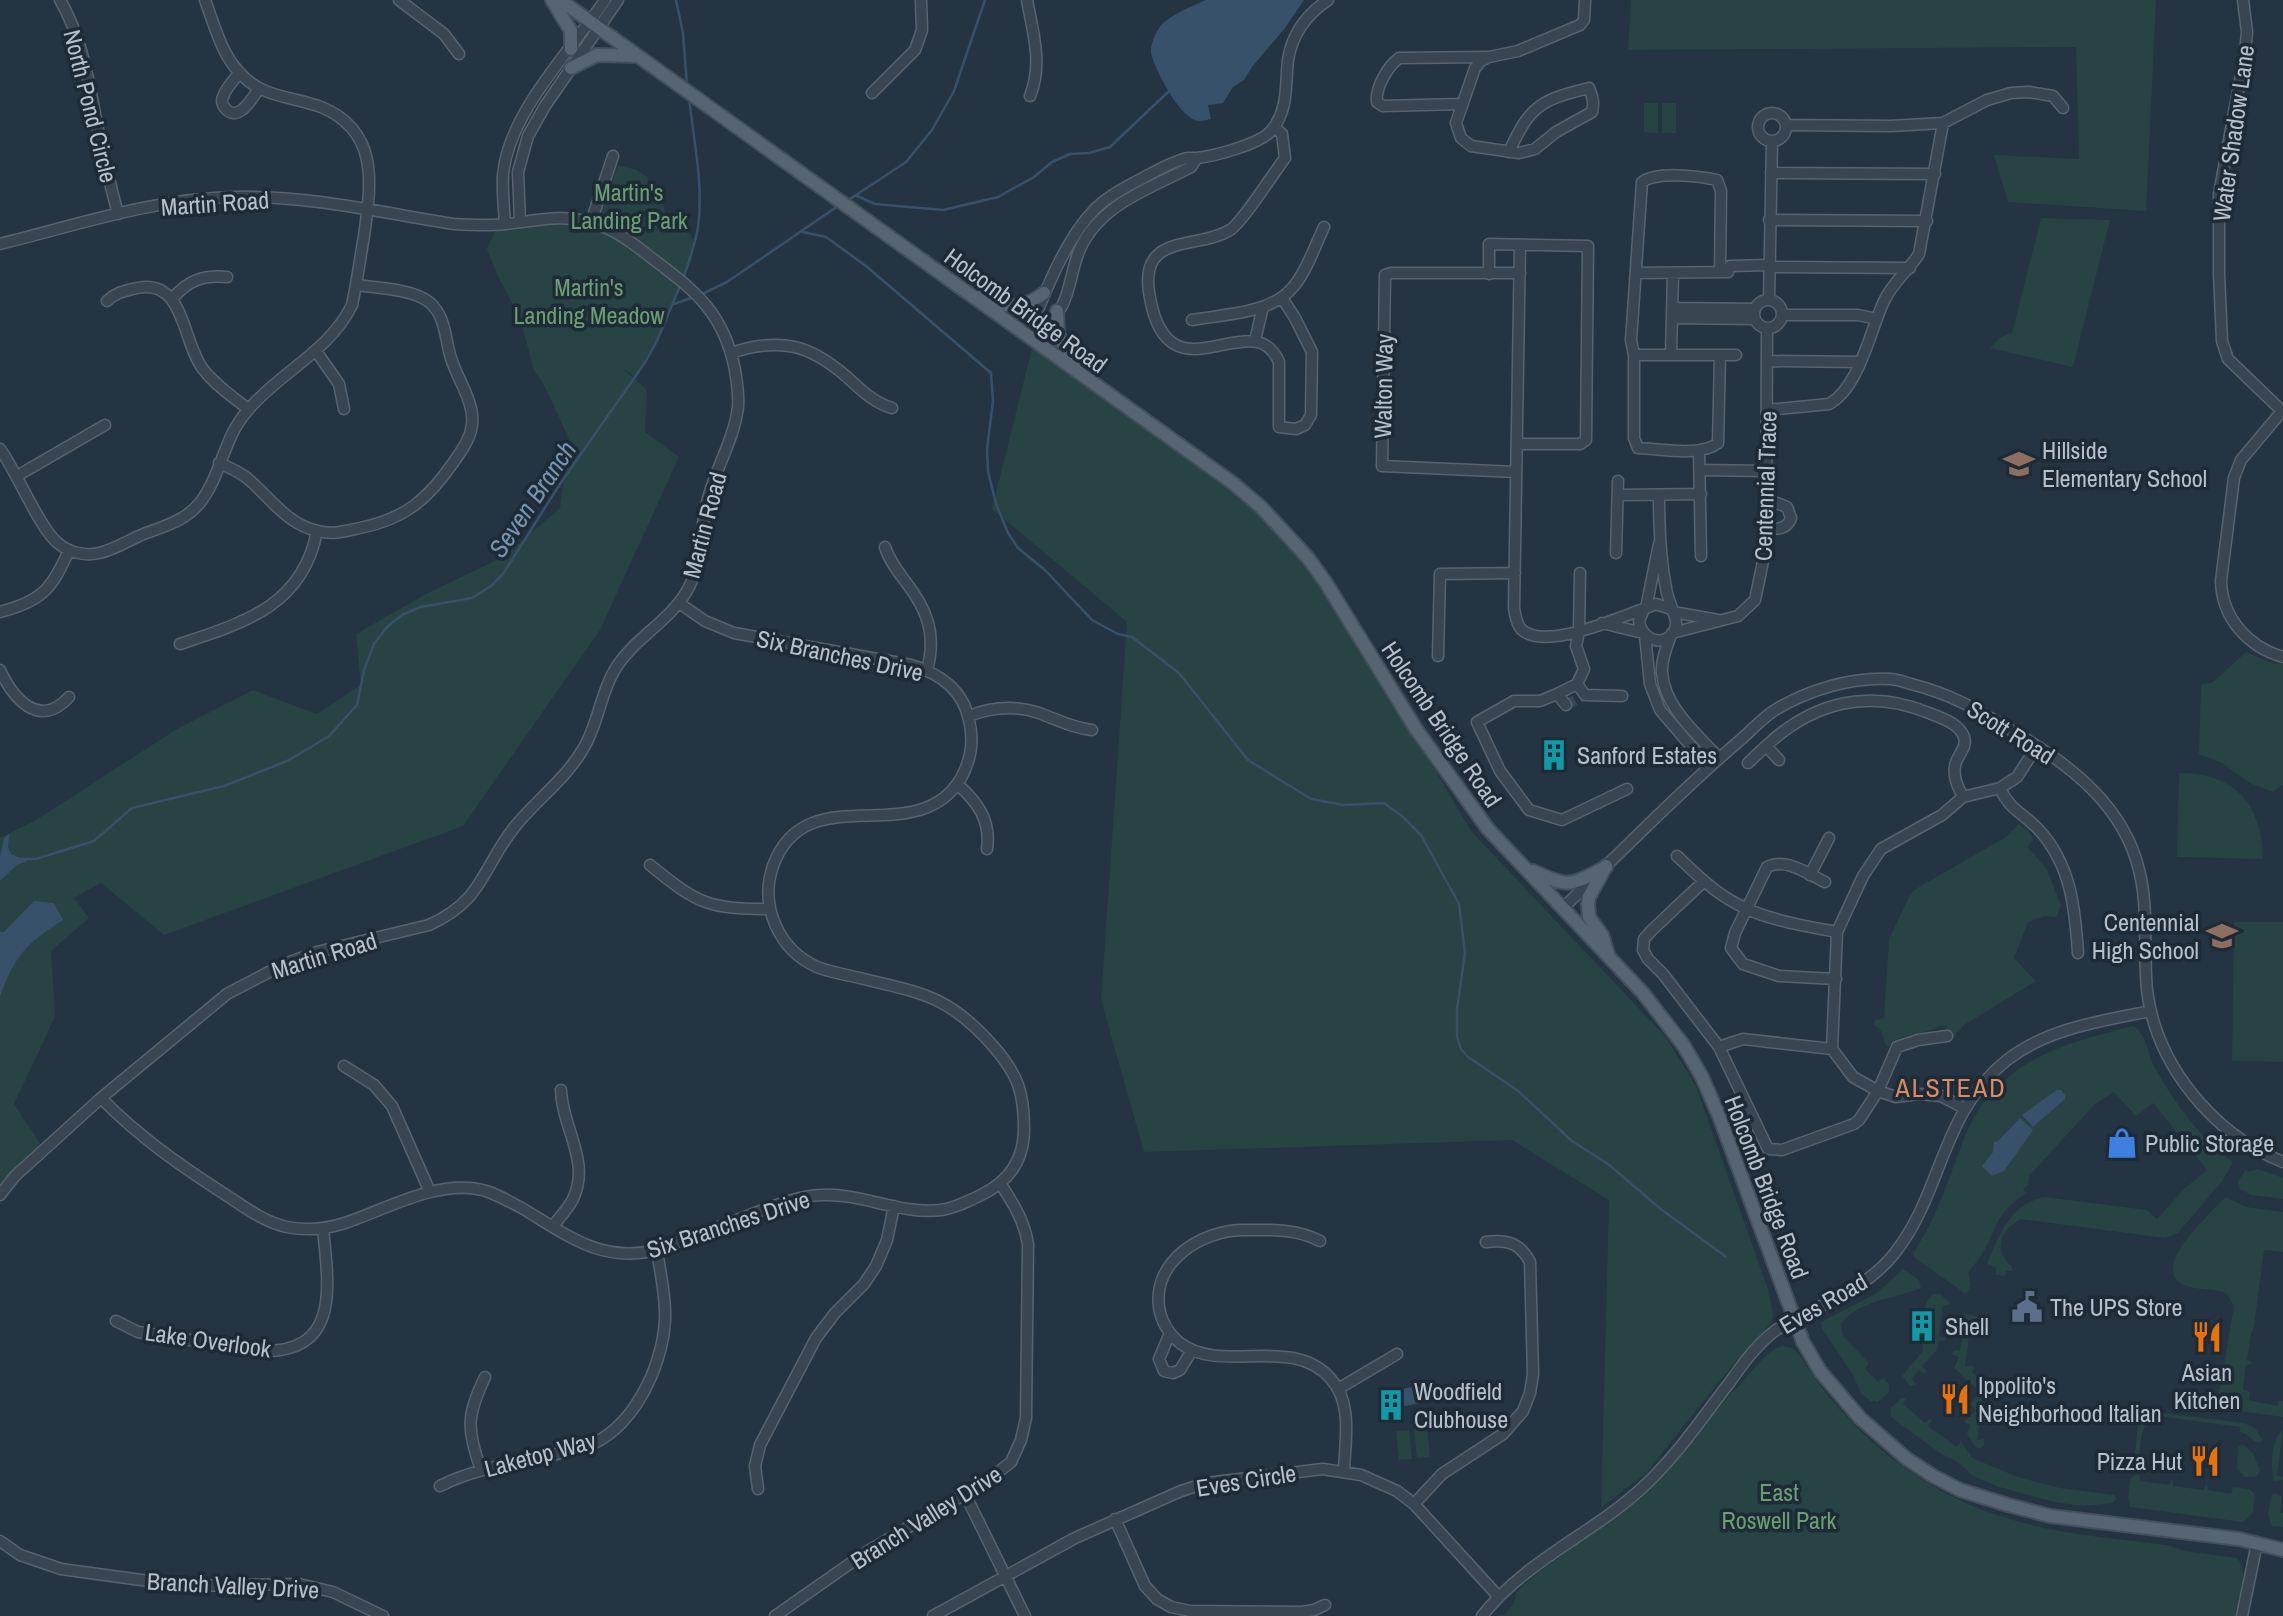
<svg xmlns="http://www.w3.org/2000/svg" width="2283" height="1616" viewBox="0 0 2283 1616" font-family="'Archivo Narrow',sans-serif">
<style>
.green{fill:#274343}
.water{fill:#38516a}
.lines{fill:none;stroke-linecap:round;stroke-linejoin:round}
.stream{stroke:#38516a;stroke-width:2.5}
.minor-tunnel{stroke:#3b4957;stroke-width:10;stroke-dasharray:10 5;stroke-linecap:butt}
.minor-casing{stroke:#57646f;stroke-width:13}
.major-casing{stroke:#434f5b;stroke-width:16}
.minor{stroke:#394652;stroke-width:10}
.major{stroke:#576572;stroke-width:12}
.labels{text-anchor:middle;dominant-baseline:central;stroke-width:7;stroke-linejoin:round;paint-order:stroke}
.street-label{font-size:24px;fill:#b6c1cc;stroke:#1e2b37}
.park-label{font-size:24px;fill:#6c9e73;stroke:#1e2b37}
.poi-label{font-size:24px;fill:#b6c1cc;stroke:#1e2b37;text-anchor:start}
.water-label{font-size:26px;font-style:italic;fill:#7594b0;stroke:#1e2b37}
.neighbourhood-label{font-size:26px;letter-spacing:2px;fill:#db8c63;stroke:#1e2b37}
</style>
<rect width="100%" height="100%" fill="#253442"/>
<path class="green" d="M1631 0H2156L2146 211 2008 202 1994 155 2079 159 2076 47 1628 50Z
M1644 103H1658V133L1644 132Z
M1662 103H1676V133H1662Z
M618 165 637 170 647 177 652 191 663 204 668 223C674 227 684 228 688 232 701 244 688 268 683 280L607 223 599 213 609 181 612 182Z
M2041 218 2110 220 2073 367 1990 348 2001 337 2012 333Z
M552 224 586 226 610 232 681 282 657 339 635 377 621 367 647 390 645 432 679 457 600 630 463 826 164 935 101 883 74 898 89 918 51 951 55 1017 14 1104 43 1148 16 1167 0 1187V838L36 820 177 729 253 690 317 714 361 685 356 634 426 594 503 557 560 508 569 439 544 385 534 370 520 319 496 272 487 249 495 231Z
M1035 336 1235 487 1300 540 1369 666 1375 667 1471 831 1665 1036 1696 1086 1769 1292 1773 1315 1771 1323 1722 1378 1647 1472 1601 1508 1609 1200 1512 1140 1144 1152 1101 1000 1127 622 992 509Z
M2246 652 2272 663 2283 664V785L2273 792 2250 783 2222 763 2199 754 2201 685 2213 682Z
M2179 773C2236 773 2262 805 2263 859L2177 857Z
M2019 824 2031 834 2033 841 2027 847 2047 869 2061 906 2056 917 2045 916 2028 922 2014 958 2036 981 1964 1025 1954 1037 1948 1034 1946 1026C1939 1025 1937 1028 1930 1030 1911 1037 1902 1032 1887 1048L1880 1029 1873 1024 1875 1020 1884 1018 1889 939 1910 895 1914 890 2006 837Z
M2234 922H2283V1062L2232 1061Z
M2133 1026C2145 1031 2148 1053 2153 1064 2173 1101 2199 1137 2233 1162L2223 1180 2178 1233 2165 1238 2021 1219C2007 1226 1994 1242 2004 1257 2008 1264 2012 1265 2013 1271H2006L2005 1276 1996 1275V1267L1987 1264C1999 1236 2009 1204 2045 1197L2147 1210 2157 1219 2184 1189 2207 1170 2153 1103 2136 1116 2114 1092 2095 1104 2029 1176 2028 1185 2023 1189 2026 1193C1994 1216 2001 1220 1984 1251 1980 1259 1973 1265 1968 1273L1971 1286 1966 1294 1915 1258 1913 1253C1937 1218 1948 1180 1963 1141 1994 1062 2060 1044 2133 1026Z
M2258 1169 2283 1178V1199L2251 1195 2240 1189 2238 1181 2246 1170 2248 1172Z
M2226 1197 2246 1207 2283 1212V1252L2264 1250 2254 1327 2251 1334 2247 1360 2253 1363 2246 1365 2243 1390 2250 1392 2249 1400 2277 1406 2279 1401H2283V1417L2226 1409 2217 1404 2213 1395 2219 1393 2234 1306 2227 1294C2214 1287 2197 1291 2184 1285 2147 1268 2213 1211 2226 1197Z
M1903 1269 1919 1280 1921 1288C1898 1298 1854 1301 1841 1325L1843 1336 1869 1363 1865 1369 1878 1382 1883 1378 1889 1384V1392L1877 1403 1876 1401H1870L1861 1393 1853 1375 1822 1329 1821 1322 1877 1293Z
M1933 1294H1940L1951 1304 1943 1306 1939 1336 1945 1338V1341H1939L1937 1350 1922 1366 1927 1371 1924 1374 1919 1370 1912 1379 1916 1384 1910 1386 1902 1376 1923 1351 1921 1337H1926L1929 1317 1924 1316C1925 1308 1926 1299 1933 1294Z
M1963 1313 1979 1317 1971 1322 1965 1367 1972 1365 1974 1368 1972 1372 1983 1382 1988 1379 1991 1382 1986 1387 1977 1440 1984 1439V1445L1979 1449 1974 1445 1967 1434 1970 1425 1964 1422 1976 1410 1970 1404 1980 1392 1954 1368 1959 1357 1952 1354 1954 1350 1960 1351 1964 1321 1958 1318Z
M1783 1346 1791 1348 1798 1353C1847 1432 1923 1495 2013 1520 2063 1535 2115 1538 2167 1545L2185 1551 2237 1558C2250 1572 2238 1599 2235 1616H1497L1505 1614 1514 1603 1516 1593 1532 1577 1610 1520 1637 1496 1730 1395C1744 1382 1766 1349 1783 1346Z
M1901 1398H1906L1903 1404 1925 1423 1930 1419 1932 1421 1928 1426 1957 1447 1961 1441 1972 1458 2018 1477 2060 1488 2114 1495 2116 1498 2114 1503 2083 1506 2054 1502 1999 1487 1973 1476 1959 1463 1940 1453 1896 1421 1890 1415 1891 1408Z
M2144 1411 2244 1423 2256 1429 2262 1440 2259 1443C2252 1442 2248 1433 2240 1432V1427L2158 1416C2139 1422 2141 1444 2139 1461L2134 1462 2139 1415Z
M1427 1428 1430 1457 1417 1458 1414 1429Z
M1409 1430 1412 1459 1399 1460 1396 1431Z
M2283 1430 2277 1475 2283 1477V1480L2274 1481C2270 1467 2271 1438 2283 1430Z
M2242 1444 2253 1453 2260 1470 2256 1477H2245L2237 1469 2238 1447Z
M2137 1474 2140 1476V1481L2169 1485 2172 1479 2174 1486 2203 1490 2207 1483 2208 1490 2231 1494 2233 1487 2249 1489 2255 1494 2253 1513 2243 1522 2130 1507 2128 1499 2130 1479Z
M2274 1493 2282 1496 2280 1512 2283 1513V1527L2272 1526 2268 1515 2271 1496Z"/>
<path class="water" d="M1206 0H1304L1285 28 1252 67 1244 80 1233 87 1223 103 1208 105 1211 119C1206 120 1200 122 1195 120 1178 114 1155 70 1151 53 1150 44 1157 29 1163 23 1175 13 1192 6 1206 0Z
M9 834 8 848 11 854 27 861 17 865 0 881V858L4 838Z
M34 901 54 903 63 920C26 944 16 954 0 996V932H4Z
M2057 1090H2061L2065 1095V1099L2033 1127 2022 1115Z
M2020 1118 2033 1130 2004 1171 1992 1176 1982 1166 1993 1152 1994 1142 1998 1141Z
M1424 1385 1427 1402 1399 1407 1396 1390Z"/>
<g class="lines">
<path class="stream" d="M676 0 683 33 687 86
M857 196 875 204 943 210 998 197 1034 177 1052 162 1070 154 1089 153 1110 147 1169 91
M847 201 906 162 932 130 954 91 985 0
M803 232 826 237 866 266 991 373 993 401 987 450 988 471 996 504 1008 533 1018 548 1045 570 1092 620 1118 634 1132 637 1179 673 1248 760 1311 799 1344 805 1384 803 1402 816 1421 835 1459 904 1465 953 1457 1009V1037L1461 1049 1468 1057 1517 1090 1572 1141 1608 1164 1662 1210 1725 1256
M683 279C689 262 695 245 698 227 704 185 693 138 689 97
M700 295 727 282 838 206
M674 304 694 297
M19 859H36L94 841 132 808 224 786 287 761 311 747 329 736 357 705 364 670 374 644 387 627 402 615 420 607 472 598 491 586 503 574 560 484 644 364 656 343 680 286"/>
<path class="minor-tunnel" d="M1566 705 1585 695"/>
<defs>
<path id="minor" d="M60 0C84 41 90 89 99 135 105 162 111 188 118 214
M399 0 444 34 459 54
M1027 0C1033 33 1043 64 1030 96
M2243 0 2247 32 2245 53 2219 194V274L2222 341 2228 359 2282 411
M239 73C234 80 225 89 223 97 221 101 222 104 225 108 238 124 252 98 259 89
M872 93 915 50 922 30 921 0
M1461 104 1383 106 1377 102C1375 88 1388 66 1399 58L1486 57
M1758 127a14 14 0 1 1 28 0a14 14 0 1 1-28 0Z
M1786 125 1891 126 1943 123 1987 100 2011 93 2029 92 2053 96 2063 108
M1274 127 1282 134 1285 158C1275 171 1241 224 1230 230 1198 250 1140 232 1149 292 1166 408 1253 300 1279 362V427L1296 429 1305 425 1311 415 1312 352 1295 318 1282 298
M1509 152C1530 105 1541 100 1589 88 1593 97 1594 103 1592 112L1556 132 1535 149 1519 153 1471 146 1461 138 1456 123 1475 68 1481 61 1489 57 1518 51 1580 25 1584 20 1585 0
M1771 173 1935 174
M1769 220 1927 221
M520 222 518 172 528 136 545 106 618 0
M591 222 613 156
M505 224C504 208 502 191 503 175 509 112 570 52 605 0
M0 244C77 225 156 198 236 197 306 195 384 213 454 224 471 225 489 226 506 224 535 221 562 214 590 222 615 229 634 244 653 259 697 292 724 314 735 370 737 382 739 394 738 407 734 440 715 469 707 502 700 531 702 562 688 589 670 622 633 638 614 671 600 695 598 725 583 749 567 777 538 799 517 824 482 866 485 900 429 925L317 952 284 964 227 994 101 1098 15 1176 0 1195
M1520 245 1514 608C1515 614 1516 623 1521 629 1545 652 1616 618 1644 609
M1769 267 1910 268
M1720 272 1721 191 1717 180C1698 176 1658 171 1642 182L1631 340 1634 355V438L1638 448C1661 449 1701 457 1718 443L1720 355
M1636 273 1728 272 1730 266 1769 265
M1489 274V244L1588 246 1586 440 1580 444H1517
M172 299C188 280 203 275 227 277
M1769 300 1772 141
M1754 314a14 14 0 1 1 28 0a14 14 0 1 1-28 0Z
M107 301C116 292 125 291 137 288 185 278 182 342 203 369 215 385 233 397 248 409
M1672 308 1755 309
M1782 315H1858L1877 319
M1672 318 1755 319
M1192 320C1225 314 1272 314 1294 286 1307 270 1315 246 1324 227
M1030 335C1040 326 1056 317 1062 306 1071 289 1072 266 1080 249 1100 204 1151 188 1191 167L1197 158
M1027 337C1043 297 1064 241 1094 210 1106 197 1127 186 1143 178 1156 171 1171 162 1187 158 1188 158 1195 158 1197 158 1215 156 1260 144 1271 131 1289 110 1285 85 1288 60 1292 34 1307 14 1328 0
M1255 340 1263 307
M316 351 339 384 344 409
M731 353C780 337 809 344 847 377 861 390 873 402 892 408
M1634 355H1736
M1671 355 1673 273
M1767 361 1860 362
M1767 410 1829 404C1859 388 1870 331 1884 301 1893 282 1908 271 1919 254L1943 123
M2283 410 2241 460 2234 478 2221 581C2222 618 2248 647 2283 657
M0 449C17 472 40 530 59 544 70 553 86 556 99 553 113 550 126 542 139 536 163 526 186 522 202 500 222 473 223 438 248 410 281 371 329 352 352 305 357 282 360 259 364 236 371 185 380 131 321 107 292 96 261 98 239 72 221 53 214 24 205 0
M1699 451 1701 556
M219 463C228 467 238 471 247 478 270 497 287 525 318 531 333 535 346 531 360 528 405 519 428 499 453 463 461 451 470 440 472 425 475 401 456 378 450 355 445 336 445 315 429 302 413 289 377 288 357 285
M1700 470 1767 471
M1516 472 1382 466 1385 275 1391 273H1520
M17 476 105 425
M1618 495 1701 494
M1659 495C1659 526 1660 557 1666 588 1667 599 1677 616 1676 625 1672 648 1642 644 1639 621L1644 609 1656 604 1671 609
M1766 529C1777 529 1787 530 1791 518L1787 507 1766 499
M885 547C889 560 897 570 905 581 927 609 937 634 927 670
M1616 553 1618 481
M1580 573 1579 631 1576 646 1584 669 1577 684 1557 694 1540 701H1514L1477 722 1500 771 1529 810 1562 820 1627 789
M1646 608 1659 544
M0 612C42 601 52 589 69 550
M1673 612 1718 620
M1602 623 1643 633
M1672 633 1738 616 1755 600 1766 547 1767 328
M1645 635 1650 684 1660 710 1709 767
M1671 635C1667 646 1661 660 1662 672 1664 707 1697 734 1719 758
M180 644C243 623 303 606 317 531
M1438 656 1440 574 1515 573
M0 670C13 698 39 730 69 697
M1577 684 1585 695 1622 696
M1557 694 1566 705
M969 716C992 707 1015 705 1039 713 1058 720 1073 728 1092 730
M1766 746C1813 702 1869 688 1929 713 1941 718 1959 723 1964 737 1968 748 1956 756 1955 766 1953 778 1958 787 1963 797
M1748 763 1766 746 1779 760
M957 784C978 802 991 821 987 849
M2000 788C2010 811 2024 813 2040 831 2071 866 2075 908 2078 953
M1677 856C1696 874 1714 892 1737 904 1766 920 1805 926 1837 932
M650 865C698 904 708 909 770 909
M1810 875 1829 838
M1703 882 1651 931 1644 939 1643 950 1648 959 1663 974 1719 1047 1768 1149 1782 1150 1854 1124 1859 1120 1878 1091 1897 1047 1918 1040 1947 1036
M1825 882C1808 874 1786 857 1767 867L1735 933 1731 948 1743 964 1779 976 1836 979
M1564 907C1621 852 1677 794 1738 742 1750 732 1762 718 1775 710 1808 690 1851 677 1890 679 1897 679 1904 682 1911 684 1955 695 1981 712 2019 735 2072 766 2124 807 2139 870 2149 908 2143 950 2147 990 2156 1065 2213 1134 2283 1162
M1719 1047 1743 1039 1832 1049
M344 1066 374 1085 392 1106 430 1192
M101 1098C139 1137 181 1166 226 1195 246 1208 264 1222 287 1227 306 1231 326 1229 345 1223 384 1210 435 1181 477 1189 492 1191 506 1200 520 1207 566 1234 600 1264 657 1250 687 1239 717 1227 747 1216 771 1207 796 1196 822 1195 862 1193 901 1215 941 1210 955 1208 969 1201 981 1195 1008 1182 1024 1161 1024 1129 1024 1092 1018 1075 994 1047 950 997 926 994 864 979 849 975 832 973 817 967 779 950 759 906 773 866 806 774 917 853 961 778 971 760 974 740 969 720 963 690 939 673 911 665L734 633 705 621 679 603
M1964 1108 1941 1096 1919 1094 1896 1097 1878 1091 1853 1077 1832 1049 1837 932 1863 876 1881 849 1942 815 1963 797 2000 788 2017 777 2037 746
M553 1226C559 1218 568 1209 573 1199 591 1161 562 1128 561 1090
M1320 1241C1295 1228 1270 1230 1242 1230 1201 1231 1153 1261 1159 1307 1161 1321 1169 1334 1180 1343 1222 1375 1292 1334 1331 1379 1353 1404 1345 1440 1344 1471
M116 1321 138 1332 262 1351C342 1353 328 1283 323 1228
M1170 1333 1159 1359 1164 1371 1173 1373 1180 1370 1192 1350
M1338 1389 1397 1354
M481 1470C467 1428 466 1417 485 1377
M440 1486C485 1463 536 1462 584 1447 632 1432 663 1367 665 1319 666 1296 660 1272 657 1250
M758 1489 755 1466 760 1445 816 1338 835 1313 864 1284 876 1266 887 1240 894 1206
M965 1494 1025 1616
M1414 1504 1442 1474 1503 1434 1523 1411 1530 1393 1533 1374 1530 1262C1520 1243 1507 1239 1486 1242
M1115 1519 1145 1586 1157 1599 1171 1607 1190 1611 1302 1612 1314 1610 1325 1605
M0 1541 20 1555 61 1569 185 1586 299 1584 333 1592 383 1616
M775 1616 868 1551 987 1481 1011 1462 1021 1440 1026 1418 1028 1244C1024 1220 1013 1203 1000 1183
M933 1616 1075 1538 1181 1491 1206 1483 1323 1469 1361 1475 1397 1491 1414 1504 1498 1596
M1482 1616C1525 1561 1592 1534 1642 1488 1676 1457 1702 1418 1730 1382 1742 1365 1755 1347 1771 1334 1785 1322 1802 1316 1817 1308 1846 1295 1874 1279 1894 1254 1943 1193 1940 1113 2007 1060 2048 1028 2102 1021 2151 1011
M2242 1616 2257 1543"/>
<path id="major" d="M552 0 571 31V49
M560 0 1234 484 1261 507 1308 558 1326 583 1416 729 1488 829 1643 993 1684 1046 1702 1077 1719 1116 1803 1342 1820 1371 1860 1418 1907 1459 1933 1476 1960 1490 2008 1505 2050 1516 2239 1539 2283 1550
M571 68 597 55 638 56
M979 297C1006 306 1020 312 1044 293
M1057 311 1058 334 1075 369
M1606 866 1589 897 1588 904 1589 917 1602 935 1608 954
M1533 871C1571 889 1570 885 1606 867"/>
</defs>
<use href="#minor" class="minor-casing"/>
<use href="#major" class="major-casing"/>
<use href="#minor" class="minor"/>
<use href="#major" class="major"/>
</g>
<defs>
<symbol id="school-bare" viewBox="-9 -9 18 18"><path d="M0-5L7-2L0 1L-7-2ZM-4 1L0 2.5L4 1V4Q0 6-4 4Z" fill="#8d6e63" stroke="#1e2b37" stroke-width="2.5" paint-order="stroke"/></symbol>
<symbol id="building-bare" viewBox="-9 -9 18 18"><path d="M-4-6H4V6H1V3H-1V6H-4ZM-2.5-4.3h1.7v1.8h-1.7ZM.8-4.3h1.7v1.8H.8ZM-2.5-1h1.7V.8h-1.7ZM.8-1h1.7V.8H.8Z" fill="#0f9aa8" stroke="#1e2b37" stroke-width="2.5" paint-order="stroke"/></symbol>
<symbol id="shop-bare" viewBox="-9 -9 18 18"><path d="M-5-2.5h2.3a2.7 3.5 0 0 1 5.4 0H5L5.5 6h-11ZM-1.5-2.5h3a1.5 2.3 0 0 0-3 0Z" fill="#3f7fe0" stroke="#1e2b37" stroke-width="2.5" paint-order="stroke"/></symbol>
<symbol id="civic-bare" viewBox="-9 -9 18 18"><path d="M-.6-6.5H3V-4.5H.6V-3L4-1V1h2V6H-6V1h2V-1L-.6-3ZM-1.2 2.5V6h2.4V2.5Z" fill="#5c6f8a" stroke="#1e2b37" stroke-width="2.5" paint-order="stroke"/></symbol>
<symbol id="restaurant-bare" viewBox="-9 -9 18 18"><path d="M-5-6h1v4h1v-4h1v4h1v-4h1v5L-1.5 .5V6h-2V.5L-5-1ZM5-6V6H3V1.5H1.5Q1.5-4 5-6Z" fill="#e8710a" stroke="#1e2b37" stroke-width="2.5" paint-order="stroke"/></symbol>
</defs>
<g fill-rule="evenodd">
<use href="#school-bare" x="1997" y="442" width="44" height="44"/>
<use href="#building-bare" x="1532" y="733" width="44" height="44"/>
<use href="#school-bare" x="2200" y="914" width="44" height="44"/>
<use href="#shop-bare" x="2100" y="1121" width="44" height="44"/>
<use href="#civic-bare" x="2005" y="1285" width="44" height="44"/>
<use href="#building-bare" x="1900" y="1304" width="44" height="44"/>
<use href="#restaurant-bare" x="2185" y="1315" width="44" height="44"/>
<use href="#restaurant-bare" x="1933" y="1377" width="44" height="44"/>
<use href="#building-bare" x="1369" y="1383" width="44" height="44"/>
<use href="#restaurant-bare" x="2183" y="1439" width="44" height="44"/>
</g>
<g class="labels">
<g class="street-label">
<text transform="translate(91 106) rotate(76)">North Pond Circle</text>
<text transform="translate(2233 133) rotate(-82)">Water Shadow Lane</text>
<text transform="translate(215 203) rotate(-4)">Martin Road</text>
<text transform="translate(1026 310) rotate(36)">Holcomb Bridge Road</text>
<text transform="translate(1383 386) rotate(-89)">Walton Way</text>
<text transform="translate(1765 486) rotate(-88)">Centennial Trace</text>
<text transform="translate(704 525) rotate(-75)">Martin Road</text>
<text transform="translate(840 655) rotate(12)">Six Branches Drive</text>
<text transform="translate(1442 724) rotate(56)">Holcomb Bridge Road</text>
<text transform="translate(2011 732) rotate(32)">Scott Road</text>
<text transform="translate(324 955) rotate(-17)">Martin Road</text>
<text transform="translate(1767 1187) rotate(69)">Holcomb Bridge Road</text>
<text transform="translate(728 1224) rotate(-18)">Six Branches Drive</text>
<text transform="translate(1823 1303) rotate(-30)">Eves Road</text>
<text transform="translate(208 1340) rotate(8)">Lake Overlook</text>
<text transform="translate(540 1454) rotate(-15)">Laketop Way</text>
<text transform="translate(1246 1480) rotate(-9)">Eves Circle</text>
<text transform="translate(926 1517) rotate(-32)">Branch Valley Drive</text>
<text transform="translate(233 1585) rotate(3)">Branch Valley Drive</text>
</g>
<g class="park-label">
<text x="629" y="192">Martin's<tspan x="629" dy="28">Landing Park</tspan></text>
<text x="589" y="287">Martin's<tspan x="589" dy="28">Landing Meadow</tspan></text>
<text x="1779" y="1492">East<tspan x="1779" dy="28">Roswell Park</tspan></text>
</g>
<g class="poi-label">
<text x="2042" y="450">Hillside<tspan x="2042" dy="28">Elementary School</tspan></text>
<text x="1577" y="755">Sanford Estates</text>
<text x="2199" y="922" text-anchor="end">Centennial<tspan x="2199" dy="28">High School</tspan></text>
<text x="2145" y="1143">Public Storage</text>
<text x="2050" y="1307">The UPS Store</text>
<text x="1945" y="1326">Shell</text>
<text x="2207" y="1372" text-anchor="middle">Asian<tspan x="2207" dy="28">Kitchen</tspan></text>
<text x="1978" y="1385">Ippolito's<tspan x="1978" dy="28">Neighborhood Italian</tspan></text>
<text x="1414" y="1391">Woodfield<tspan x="1414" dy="28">Clubhouse</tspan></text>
<text x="2182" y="1461" text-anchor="end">Pizza Hut</text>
</g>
<g class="water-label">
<text transform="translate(532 499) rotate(-56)">Seven Branch</text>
</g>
<g class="neighbourhood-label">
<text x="1951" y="1087">ALSTEAD</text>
</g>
</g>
</svg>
